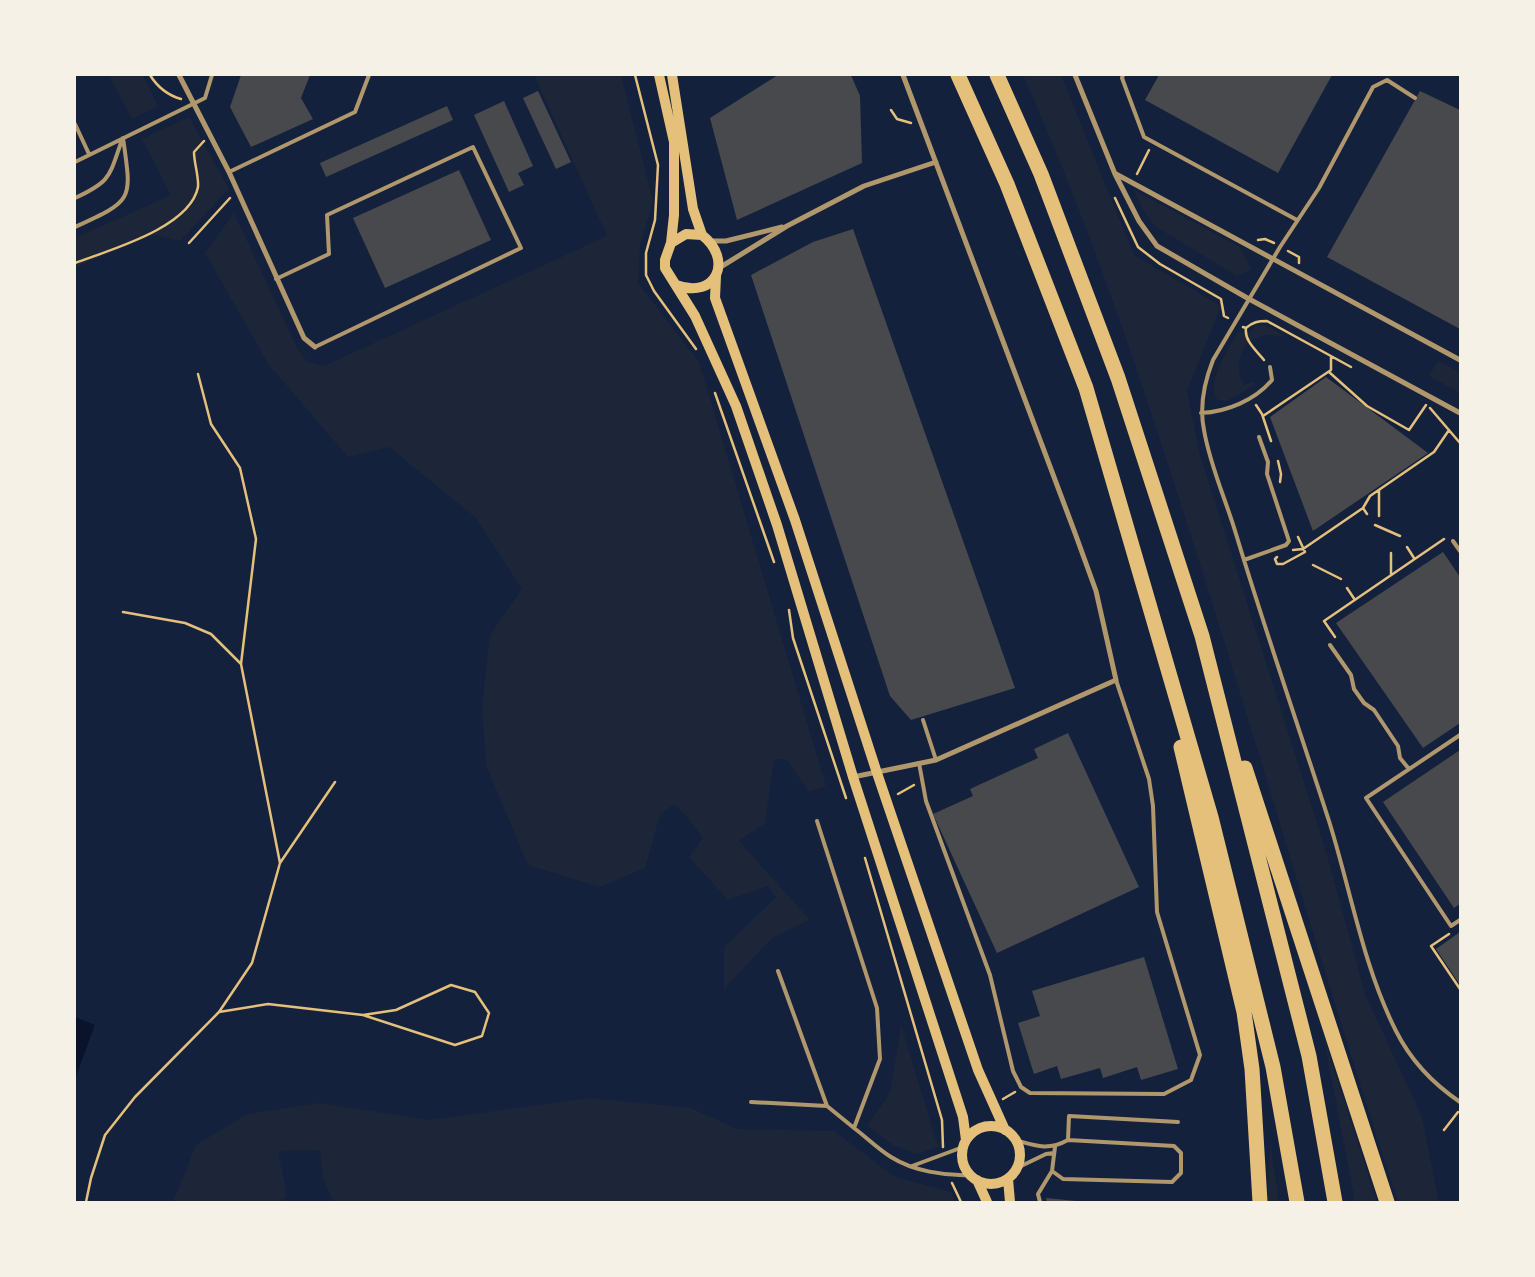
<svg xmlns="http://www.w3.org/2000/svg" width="1535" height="1277" viewBox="0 0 1535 1277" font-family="'IBM Plex Sans',sans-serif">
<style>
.green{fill:#1d2539}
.water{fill:#0b132b}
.building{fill:#48494c}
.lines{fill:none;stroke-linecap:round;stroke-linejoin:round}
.path{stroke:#e5c07b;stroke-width:2.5}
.service{stroke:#b1986c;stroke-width:4}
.minor{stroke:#b1986c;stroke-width:5}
.secondary{stroke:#e5c07b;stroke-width:10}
.motorway{stroke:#e5c07b;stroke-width:15}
</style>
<rect width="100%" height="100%" fill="#14213d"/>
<path class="green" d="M109 75H143L158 106 132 119Z
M534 75H621L653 201 640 245 638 283 699 362 826 786 809 792 786 759H774L765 823 739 841 810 920 772 938 724 989V947L776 897 768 886 728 900 689 857 703 838 689 819 674 804 660 815 645 868 600 887 528 865 486 765 482 707 490 635 522 589 475 517 389 447 348 457 269 365 205 253 234 213 298 350 308 362 324 366 607 236Z
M1023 75H1061L1134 255 1221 306 1187 391 1199 452 1327 855 1365 994 1422 1117 1439 1202H1398C1320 965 1253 726 1176 489 1131 349 1083 209 1023 75Z
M189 117 229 189 180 241 154 235 75 267V238L171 195 142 139Z
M1134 190 1240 247 1251 269 1237 276 1156 227 1144 212Z
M1256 325 1266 326 1283 335 1282 337C1249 327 1229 357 1244 386L1253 381 1256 384 1227 401 1218 400C1204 383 1230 347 1239 331L1247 335Z
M1438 361 1460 372V393L1429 376Z
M901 1025 938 1147 917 1154 893 1145 867 1126 890 1093Z
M1323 1035 1377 1202H1355Z
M590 1098 691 1108 737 1129 834 1131 895 1177 951 1192 955 1202H334L323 1179 320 1150 278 1151 287 1196 282 1202H173L196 1145 248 1114 319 1103 429 1120Z
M1270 1143 1279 1202H1268Z"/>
<path class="water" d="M75 1017 95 1025 75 1079Z"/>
<path class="building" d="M241 75H310L301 98 313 119 251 147 230 107Z
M778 75H851L860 96 862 163 737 220 710 118Z
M1159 75H1332L1278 173 1145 100Z
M538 91 571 162 556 169 523 98Z
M1420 91 1460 110V329L1327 257Z
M504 101 533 166 518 173 524 185 509 192 474 115Z
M447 106 453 120 326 177 320 163Z
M459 170 491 240 385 288 353 218Z
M853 229 1015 688 911 720 890 696 751 275 813 242Z
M1326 377 1428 453 1313 531 1270 417Z
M1443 552 1460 577V723L1423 748 1336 623Z
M1068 733 1139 887 997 953 933 814 973 796 970 789 1038 758 1034 749Z
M1460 750V904L1454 908 1383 802Z
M1460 932V985L1436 949Z
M1144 957 1178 1069 1141 1080 1137 1067 1103 1078 1100 1068 1061 1079 1057 1066 1034 1074 1018 1023 1040 1016 1032 991Z
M1046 1198 1076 1201V1202H1047Z"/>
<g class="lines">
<path class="path" d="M150 75C158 88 167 95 181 99
M635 75 658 165 655 220 646 253V275L654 291 696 349
M891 110 897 119 911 123
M1137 174 1149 150
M1115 198 1138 247 1160 264 1221 299 1224 316 1228 318
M1258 240 1265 239 1274 243
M189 243 230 198
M1288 251 1299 257V263
M75 263C109 250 190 228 198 187 199 177 194 163 194 152L204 141
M1243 327 1246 328C1253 322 1258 321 1267 321L1351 367
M1246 328C1244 341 1257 351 1264 360
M1329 372 1367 406 1409 430 1426 405
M198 374 211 424 240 468 256 539 241 664 280 863
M715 393 774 562
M1256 405 1262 414 1271 441
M1430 408 1460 443
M1263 416 1331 370V357
M1278 461 1281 474 1280 482
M1363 508 1367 514
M1379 516V490
M1375 525 1400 536
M1407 547 1414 558
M1293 550 1303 549 1363 508 1370 496 1434 452 1449 430
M1391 553V575
M1277 557 1275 559 1277 564H1283L1305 552 1298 537
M1313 565 1341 579
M1347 588 1355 600
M789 610 793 638 846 798
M123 612 185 623 211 634 241 664
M1335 637 1324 621 1444 539
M898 794 914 785
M865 858 942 1120 943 1147
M1449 934 1431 946 1460 989
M219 1012 268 1004 363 1015 396 1010 451 985 475 992 489 1013 482 1036 455 1045 363 1015
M1003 1099 1015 1092
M1444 1130 1458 1112
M952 1183 961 1202
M86 1202 91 1178 105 1135 135 1097 219 1012 252 963 280 863 335 782"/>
<path class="service" d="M1123 75 1122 78 1144 137 1297 220
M1415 98 1387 80 1373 87 1319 188 1280 247 1213 360C1204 383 1199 406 1204 430 1210 466 1226 500 1236 534 1265 630 1298 725 1329 821 1351 891 1363 966 1396 1031 1411 1061 1432 1083 1460 1102
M75 124 89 154
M75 162 205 98 212 75
M229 172 355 112 369 75
M75 198C112 181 109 176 122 140
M75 227C134 200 132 201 123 138
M276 279 329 254 327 215 473 147 521 248 315 347
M1201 413C1227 412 1255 400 1272 380L1270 367
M1453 541 1460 551
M1244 560 1286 545 1289 541 1267 474 1268 462 1259 437
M1330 645 1351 675 1354 689 1364 703 1374 710 1398 746 1400 758 1409 769
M923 720 936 760
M1460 735 1366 798 1451 926 1460 920
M919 763 926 801 990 975 1013 1071 1021 1087 1030 1093 1164 1094 1191 1080 1200 1055 1157 912 1153 806 1149 779 1116 680
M817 821 877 1008 880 1059 854 1128C866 1137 878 1149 891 1157 913 1171 945 1176 970 1175
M778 971 827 1106 854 1128
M751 1102 827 1106
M1015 1140C1036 1146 1048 1151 1068 1140L1174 1146 1181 1153V1173L1172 1182 1063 1179 1052 1171 1055 1147
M1068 1140 1069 1116 1178 1122
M912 1166 963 1147
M1017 1168 1046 1154 1054 1153
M1040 1202 1038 1194 1052 1171"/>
<path class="minor" d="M179 75 229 172 304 338 315 347
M1075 75 1115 174 1139 221 1157 246 1249 299 1460 413
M1116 174 1460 360
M711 241H726L782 227
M719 268 787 226 864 186 936 162
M853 777 936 760 1116 680 1096 591 1075 533 903 75"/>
<path class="secondary" d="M659 75 674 142V215L671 243 665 260V268L695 316 736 406 777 525 853 777 963 1117 966 1140
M672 75 693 209 702 235
M671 243 686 234 702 235C734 260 716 300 676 285
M716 276 715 298 795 520 877 773 978 1070 1005 1130
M962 1155a29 29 0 1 1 58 0a29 29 0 1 1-58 0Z
M1008 1179 1010 1202
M977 1180 987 1202"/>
<path class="motorway" d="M958 75 1007 184 1086 388 1211 817 1273 1067 1297 1202
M997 75 1041 174 1118 378 1202 636 1309 1056 1335 1202
M1181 747 1244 1012 1252 1069 1260 1202
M1245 768 1387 1202"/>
</g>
<rect width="1535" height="1277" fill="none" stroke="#f6f1e7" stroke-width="152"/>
</svg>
